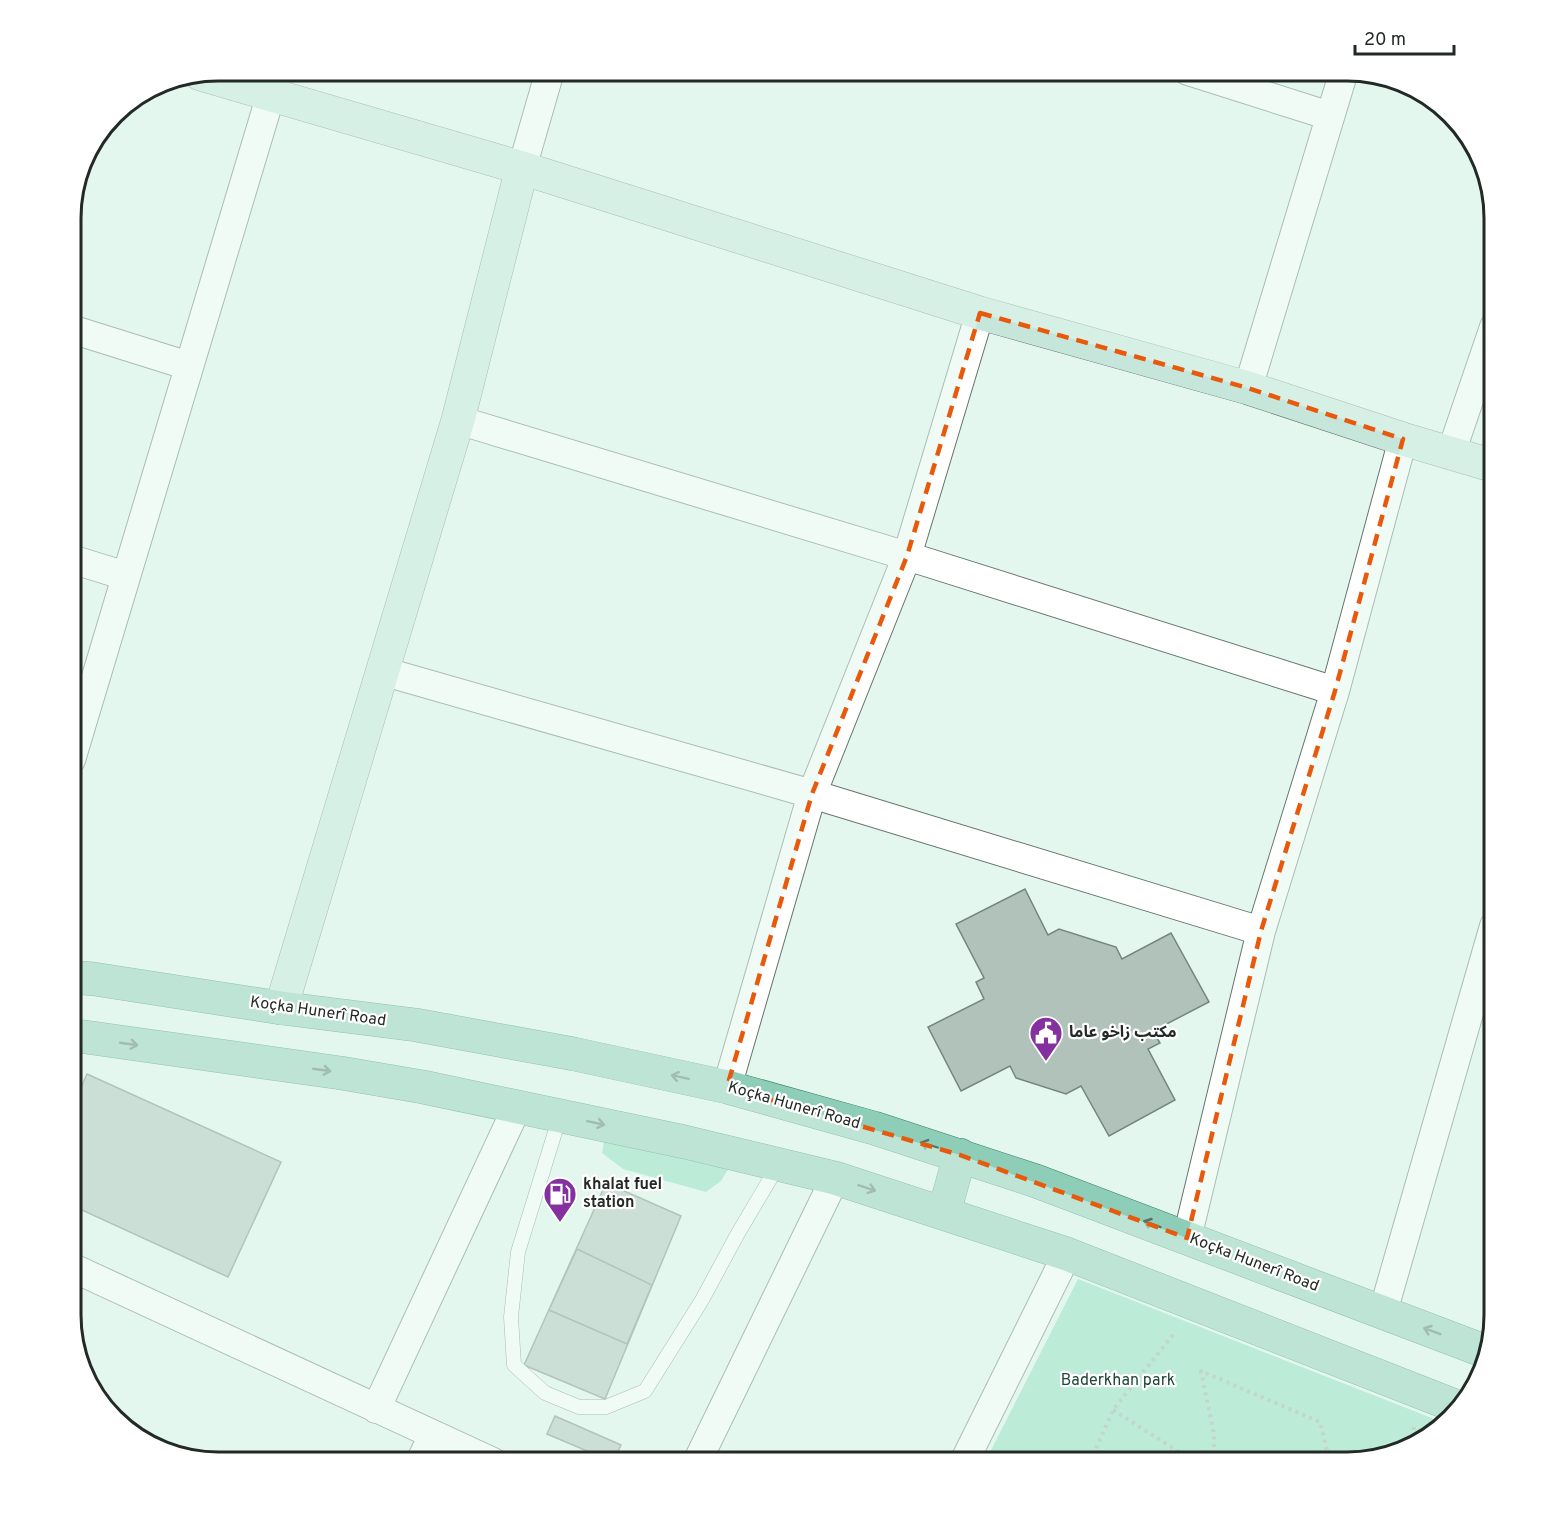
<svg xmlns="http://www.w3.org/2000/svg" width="1565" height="1533" viewBox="0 0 1565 1533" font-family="Overpass,'Noto Sans Arabic',sans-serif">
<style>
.green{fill:#8cdcbc}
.building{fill:#b0c2ba;stroke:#75857e;stroke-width:1.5}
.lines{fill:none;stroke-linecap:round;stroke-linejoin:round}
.lane-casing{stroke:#65756e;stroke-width:15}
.street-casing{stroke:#65756e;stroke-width:30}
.secondary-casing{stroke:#65756e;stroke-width:34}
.primary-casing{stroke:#377e65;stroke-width:34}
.path{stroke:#9caba4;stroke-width:4;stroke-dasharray:3 4.5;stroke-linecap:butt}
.lane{stroke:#fff;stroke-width:14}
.street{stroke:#fff;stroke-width:28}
.secondary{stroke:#c7e6db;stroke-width:33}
.primary{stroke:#8ecdb7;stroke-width:33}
.oneway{stroke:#537367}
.marked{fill:none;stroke:#e8590c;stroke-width:4.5;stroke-dasharray:12 8;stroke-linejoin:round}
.labels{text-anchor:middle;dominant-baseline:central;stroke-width:4.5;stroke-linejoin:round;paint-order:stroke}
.street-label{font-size:16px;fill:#222926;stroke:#fff}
.poi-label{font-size:16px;font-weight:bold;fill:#222926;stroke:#fff;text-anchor:start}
.park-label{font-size:16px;fill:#1e4537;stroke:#fff}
.rim{fill:none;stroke:#222926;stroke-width:3}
</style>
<rect width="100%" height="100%" fill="#e4f7ee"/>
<path class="green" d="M607 1125 733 1161 721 1181 706 1192 623 1169 602 1153Z
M1078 1279 1414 1411 1446 1424 1403 1451 1347 1462H985Z"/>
<path class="building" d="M1025 889 1048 935 1059 929 1116 947 1122 959 1171 933 1209 1002 1153 1031 1160 1043 1148 1049 1175 1100 1109 1136 1081 1086 1066 1094 1016 1078 1010 1066 961 1091 928 1027 984 999 976 982 984 978 956 924Z
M87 1074 281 1162 228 1277 71 1205V1110Z
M606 1183 681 1216 605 1399 524 1365Z
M577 1249 652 1285 627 1344 549 1310Z
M555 1416 621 1445 613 1462 547 1434Z"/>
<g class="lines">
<defs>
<path id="lane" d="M560 1116 518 1252 511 1317 514 1365 545 1393 579 1407H606L645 1391 702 1300 737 1235 779 1164"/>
<path id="street" d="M1188 71 1330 116
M522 168 550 71
M71 329 189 366
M1248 388 1344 71
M458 420 907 556 1335 691
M1451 453 1494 327
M71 559 126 576
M382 671 812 794 1261 931
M71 760 278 71
M727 1087 812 794 907 556 980 313
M1187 1238 1261 931 1335 691 1403 439
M71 1267 493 1462
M1383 1312 1494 926
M376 1409 517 1107
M420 1462 433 1435
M697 1462 835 1178
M964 1462 1067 1254"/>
<path id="secondary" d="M200 74 522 168 980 313 1248 388 1403 439 1494 466
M281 1008 458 420 522 168"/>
<path id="primary" d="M71 977 94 979 281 1008 416 1025 574 1054 727 1087 874 1128 1036 1181 1487 1352
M71 1035 341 1073 423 1087 685 1142 835 1178 1067 1254 1458 1407
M944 1213 960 1155"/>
</defs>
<use href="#lane" class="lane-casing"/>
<use href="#street" class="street-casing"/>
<use href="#secondary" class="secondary-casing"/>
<use href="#primary" class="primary-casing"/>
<path class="path" d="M1113 1410 1195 1462
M1413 1445 1414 1423
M1090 1462 1113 1410 1176 1331
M1214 1462V1434L1201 1371 1320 1422 1330 1462"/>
<use href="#lane" class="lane"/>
<use href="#street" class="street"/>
<use href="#secondary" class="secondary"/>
<use href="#primary" class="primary"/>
</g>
<defs><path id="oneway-shaft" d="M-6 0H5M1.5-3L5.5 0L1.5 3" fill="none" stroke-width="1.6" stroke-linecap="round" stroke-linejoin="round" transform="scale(1.5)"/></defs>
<g class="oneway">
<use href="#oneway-shaft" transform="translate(129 1044) rotate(8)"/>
<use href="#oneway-shaft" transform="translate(322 1070) rotate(8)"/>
<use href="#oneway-shaft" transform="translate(680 1077) rotate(-168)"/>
<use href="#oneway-shaft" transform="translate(596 1123) rotate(12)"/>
<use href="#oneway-shaft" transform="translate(929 1145) rotate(-163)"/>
<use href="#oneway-shaft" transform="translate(867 1188) rotate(18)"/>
<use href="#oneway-shaft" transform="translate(1152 1224) rotate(-159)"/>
<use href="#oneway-shaft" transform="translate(1432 1331) rotate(-159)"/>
</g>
<path d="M0 0H1565V1533H0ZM980 313 1248 388 1403 439 1335 691 1261 931 1187 1238 960 1155 727 1087 812 794 907 556Z" fill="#e4f7ee" fill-opacity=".55" fill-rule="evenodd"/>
<path class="marked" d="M980 313 1248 388 1403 439 1335 691 1261 931 1187 1238 960 1155 727 1087 812 794 907 556Z"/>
<defs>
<symbol id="civic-pin" viewBox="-11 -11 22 30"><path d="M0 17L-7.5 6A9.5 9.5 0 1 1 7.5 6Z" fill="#84309f" stroke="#fff"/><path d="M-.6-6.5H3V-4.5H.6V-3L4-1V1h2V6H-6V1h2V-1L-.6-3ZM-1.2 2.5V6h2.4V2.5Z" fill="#fff"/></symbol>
<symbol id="fuel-pin" viewBox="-11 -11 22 30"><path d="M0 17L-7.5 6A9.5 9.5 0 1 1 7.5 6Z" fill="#84309f" stroke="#fff"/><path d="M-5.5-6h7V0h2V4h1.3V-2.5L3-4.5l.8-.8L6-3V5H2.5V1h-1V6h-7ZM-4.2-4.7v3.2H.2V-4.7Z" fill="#fff"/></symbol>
</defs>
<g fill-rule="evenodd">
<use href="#civic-pin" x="1027" y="1014" width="38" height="52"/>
<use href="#fuel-pin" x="541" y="1175" width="38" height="52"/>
</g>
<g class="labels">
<g class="street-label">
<text transform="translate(318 1012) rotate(8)">Koçka Hunerî Road</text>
<text transform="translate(794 1106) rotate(16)">Koçka Hunerî Road</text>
<text transform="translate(1254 1263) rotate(21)">Koçka Hunerî Road</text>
</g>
<g class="poi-label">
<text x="1069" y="1033">مكتب زاخو عاما</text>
<text x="583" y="1185">khalat fuel<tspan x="583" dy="18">station</tspan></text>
</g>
<g class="park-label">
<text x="1118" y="1381">Baderkhan park</text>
</g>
</g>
<path d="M0 0H1565V1533H0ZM218 81H1347A137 137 0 0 1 1484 218V1315A137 137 0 0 1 1347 1452H218A137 137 0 0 1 81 1315V218A137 137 0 0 1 218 81Z" fill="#fff" fill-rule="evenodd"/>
<path class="rim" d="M218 81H1347A137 137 0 0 1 1484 218V1315A137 137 0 0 1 1347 1452H218A137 137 0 0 1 81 1315V218A137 137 0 0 1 218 81Z"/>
<path d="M1355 45v9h99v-9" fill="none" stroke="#222926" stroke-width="3"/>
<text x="1364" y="45" font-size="18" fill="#222926" stroke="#ffffff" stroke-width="4.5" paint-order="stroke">20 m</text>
</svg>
